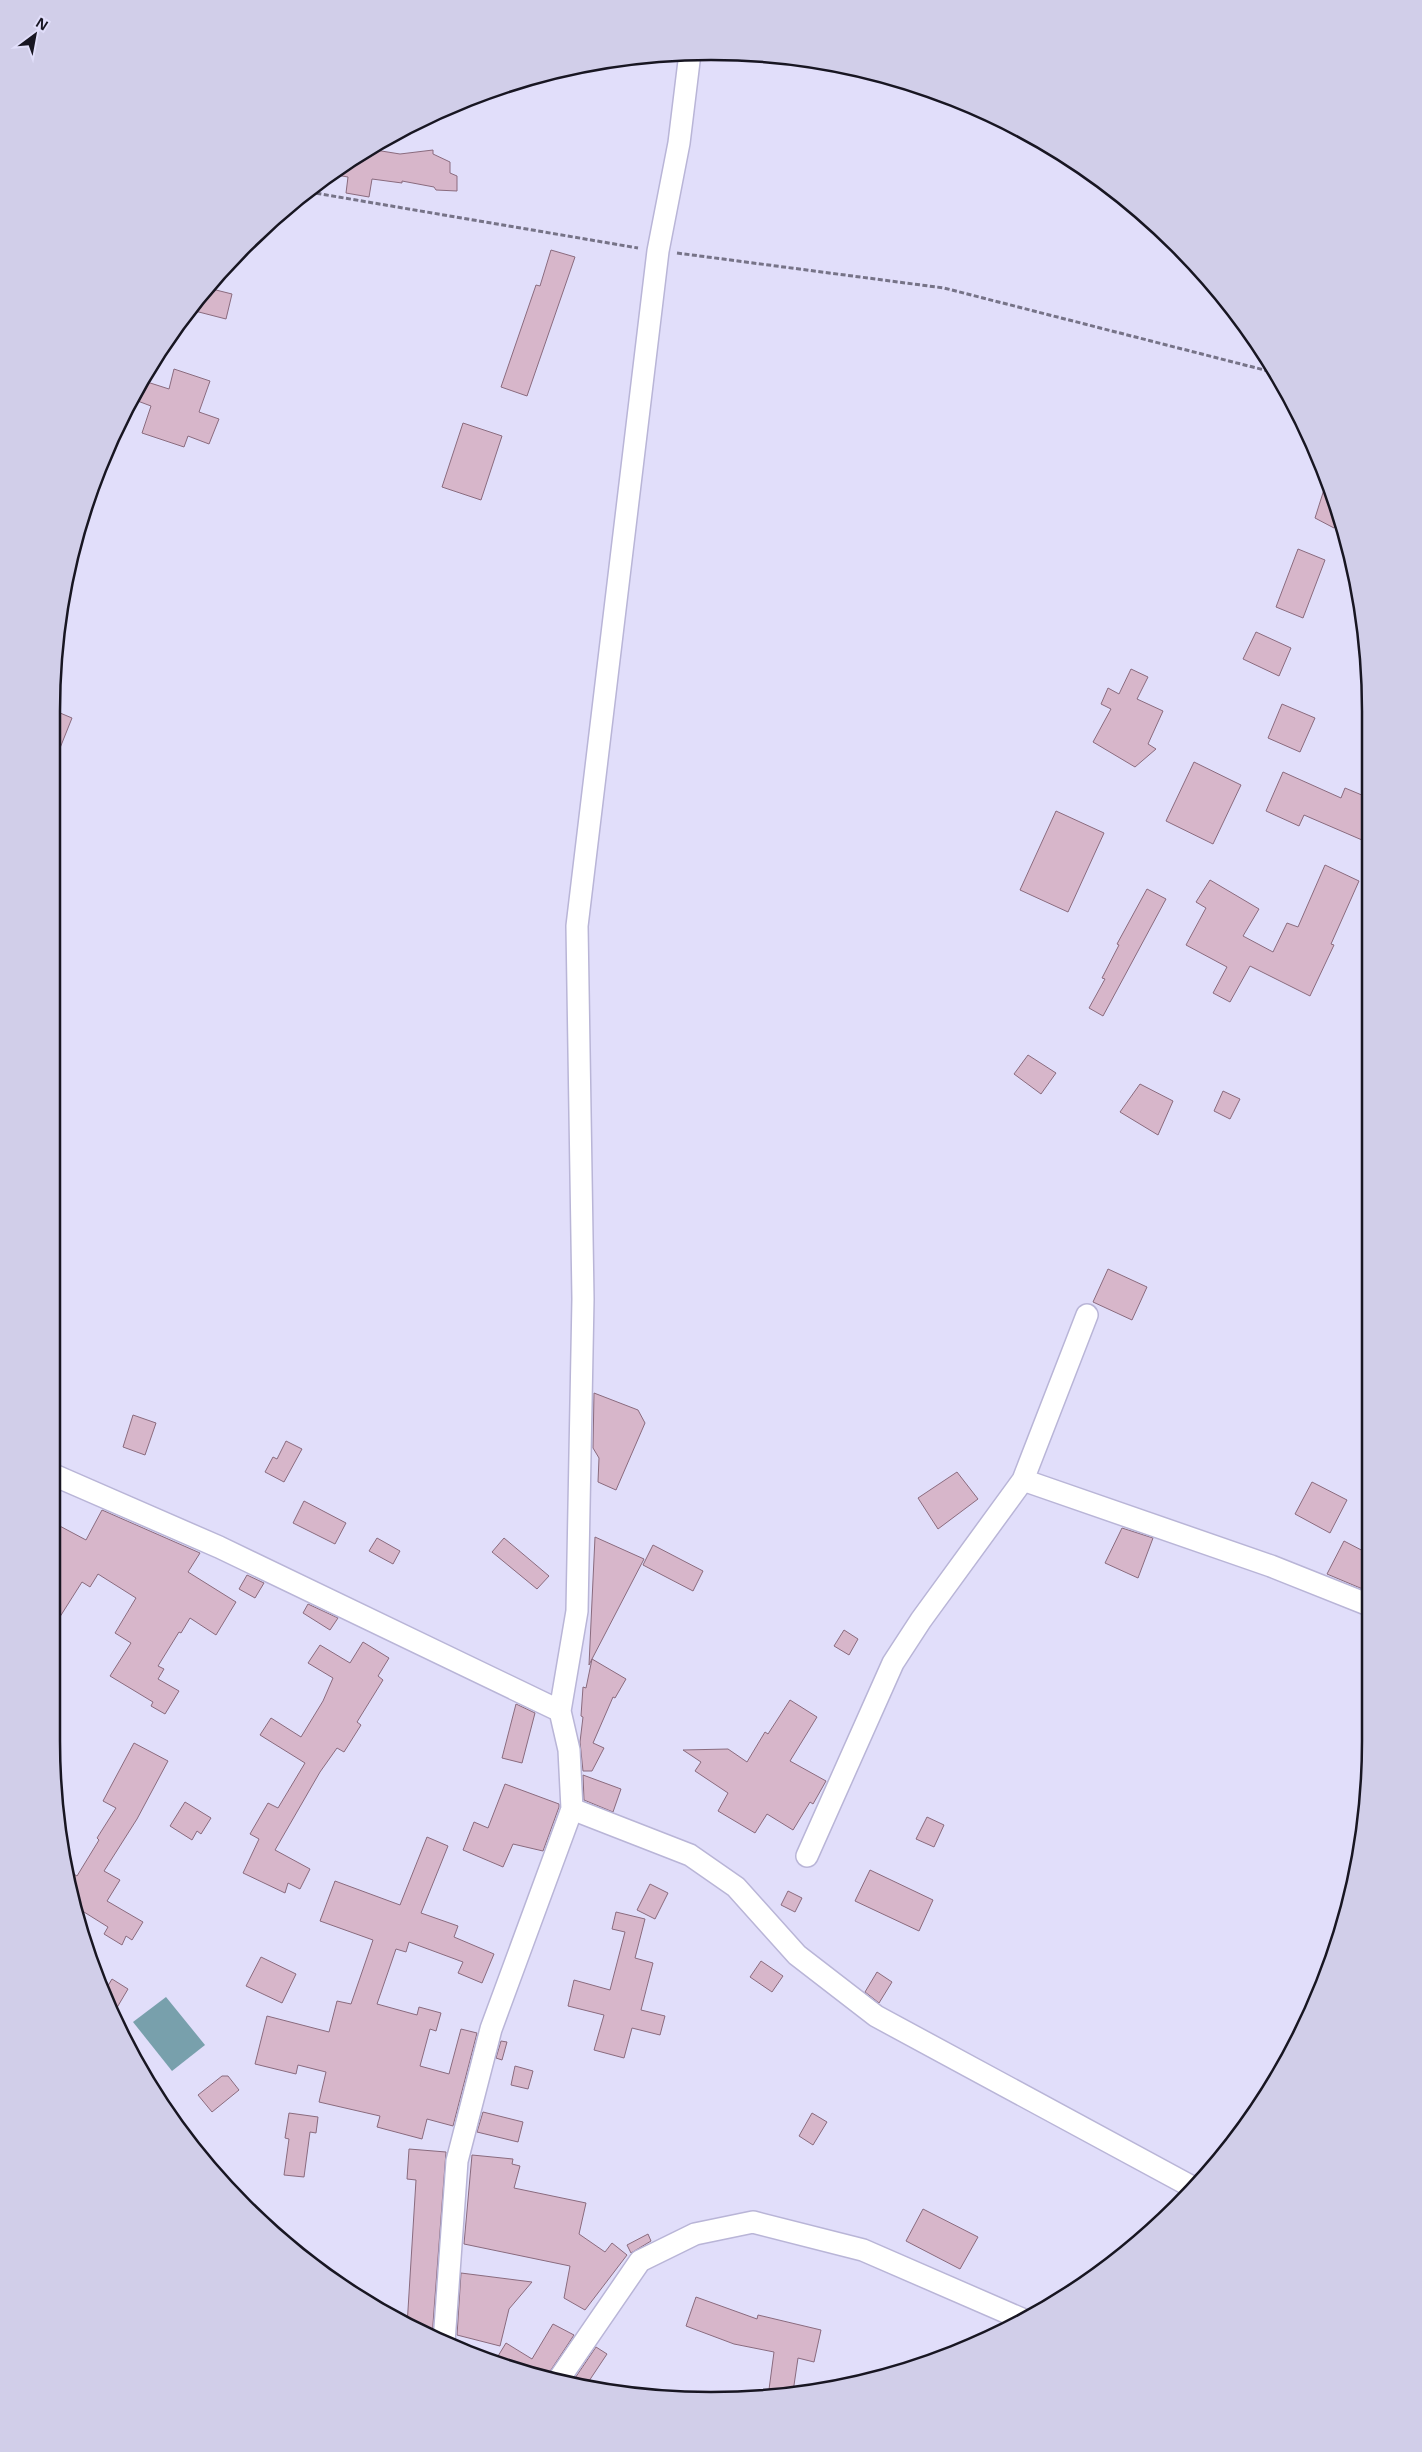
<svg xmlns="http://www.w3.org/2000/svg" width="1422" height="2452" viewBox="0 0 1422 2452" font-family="'Noto Sans',sans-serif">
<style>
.water{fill:#78a0ac}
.building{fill:#d7b6ca;stroke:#8a6b7e}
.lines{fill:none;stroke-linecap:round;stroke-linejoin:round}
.minor-casing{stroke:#b9b5d7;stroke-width:24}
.path{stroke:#767387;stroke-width:3;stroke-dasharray:5 2.5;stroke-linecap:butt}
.minor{stroke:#fff;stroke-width:21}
.rim{fill:none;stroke:#181622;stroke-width:2.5}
</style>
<rect width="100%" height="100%" fill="#e1defa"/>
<path class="water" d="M166 1997 205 2045 172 2071 133 2022Z"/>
<path class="building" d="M369 149 400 154 433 150V154L450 162V173L457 176V191L436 190 434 187 402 181V183L372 179 369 197 346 193 348 177 330 174 344 163Z
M551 250 575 257 527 396 501 387 536 285 540 286Z
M208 288 232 294 226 319 191 310Z
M174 369 210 381 199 412 219 419 209 444 188 436 184 447 142 433 151 406 135 400 144 381 169 389Z
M463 423 502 436 481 500 442 487Z
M1327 480 1336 499 1339 517 1334 528 1315 518Z
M1298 549 1325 560 1303 618 1276 607Z
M1256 632 1291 648 1279 676 1243 659Z
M1131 669 1148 677 1137 699 1163 711 1148 744 1156 749 1135 767 1093 742 1111 709 1101 704 1108 688 1119 694Z
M1282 704 1315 718 1300 752 1268 738Z
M53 710 72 718 54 763H53Z
M1194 762 1241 785 1213 844 1166 821Z
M1283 772 1341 798 1345 788 1369 798V843L1304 815 1299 826 1266 811Z
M1056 811 1104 833 1068 912 1020 890Z
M1325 865 1359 881 1331 944 1334 945 1310 996 1250 966 1230 1002 1213 993 1227 967 1186 945 1206 908 1196 902 1210 880 1259 909 1243 936 1273 952 1287 923 1298 927Z
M1147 889 1166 899 1103 1016 1089 1008 1105 979 1102 978 1119 945 1117 944Z
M1028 1055 1056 1073 1041 1094 1014 1074Z
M1140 1084 1173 1101 1158 1135 1120 1112Z
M1223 1091 1240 1099 1230 1119 1214 1111Z
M1108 1269 1147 1287 1132 1320 1093 1302Z
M594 1393 638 1410 645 1423 616 1490 598 1482 599 1458 593 1448Z
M133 1415 156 1423 145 1455 123 1447Z
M286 1441 302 1449 284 1482 265 1472 273 1457 277 1459Z
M957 1472 978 1499 938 1529 918 1498Z
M1312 1482 1347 1500 1330 1533 1295 1514Z
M304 1501 346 1523 335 1544 293 1523Z
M102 1510 200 1553 188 1572 236 1602 216 1635 190 1618 181 1633 179 1632 158 1666 164 1669 158 1679 179 1691 165 1714 151 1706 153 1702 110 1676 131 1643 115 1633 136 1598 98 1574 90 1587 82 1582 56 1623V1524L86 1540Z
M1122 1528 1153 1538 1138 1578 1105 1563Z
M595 1537 644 1559 592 1659 626 1679 615 1698 613 1697 593 1743 604 1748 592 1771H583L580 1742 583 1717 581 1716 583 1687 586 1688 592 1659 589 1665Z
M377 1538 400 1551 393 1564 369 1551Z
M504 1538 549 1576 537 1589 492 1552Z
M1344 1541 1369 1554V1583L1365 1590 1327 1574Z
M653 1545 703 1571 693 1591 643 1565Z
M247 1575 264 1583 255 1598 239 1589Z
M308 1604 338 1618 330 1630 303 1613Z
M844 1630 858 1639 849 1655 834 1646Z
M363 1642 389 1658 378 1676 383 1680 357 1722 361 1725 344 1752 337 1748 320 1772 275 1850 310 1869 300 1889 288 1883 285 1893 243 1873 259 1839 250 1834 268 1803 278 1808 305 1763 260 1735 271 1718 301 1737 323 1701 333 1678 308 1663 320 1645 350 1663Z
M790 1700 817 1717 790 1761 826 1781 813 1804 810 1802 793 1830 767 1814 755 1833 718 1811 728 1793 695 1771 701 1762 683 1750 728 1749 747 1762 765 1732 768 1734Z
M516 1704 535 1713 522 1763 502 1758Z
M134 1743 168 1761 137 1819 104 1871 120 1880 107 1901 143 1922 132 1940 126 1936 122 1945 104 1934 108 1927 76 1907 67 1870 77 1876 99 1840 97 1838 116 1808 103 1801Z
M583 1775 621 1789 613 1812 584 1800Z
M505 1784 559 1804V1807L543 1851 513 1844 503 1867 463 1850 474 1822 488 1828Z
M185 1802 211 1818 201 1834 197 1831 192 1840 170 1826Z
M927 1817 944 1825 934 1847 916 1839Z
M427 1837 448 1846 421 1913 458 1926 454 1937 494 1954 482 1983 458 1973 463 1962 409 1942 406 1952 396 1949 377 2004 417 2015 419 2007 441 2013 436 2031 430 2029 420 2066 449 2074 461 2029 477 2033 453 2126 427 2119 422 2139 377 2127 380 2116 319 2102 326 2072 298 2065 296 2074 255 2064 267 2016 329 2032 337 2001 351 2004 373 1940 320 1921 335 1881 400 1905Z
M870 1870 933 1900 919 1931 855 1901Z
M650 1884 668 1893 655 1919 637 1910Z
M788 1891 802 1898 795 1912 781 1905Z
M616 1912 645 1919 635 1958 653 1963 641 2010 665 2016 660 2035 632 2028 624 2058 594 2050 604 2015 568 2006 574 1980 610 1990 625 1932 612 1929Z
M261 1957 296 1974 282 2003 246 1986Z
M761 1961 783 1976 772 1992 750 1977Z
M877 1972 892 1982 879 2003 865 1992Z
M112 1979 128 1989 112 2016 103 1994Z
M501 2041 507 2042 502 2060 496 2058Z
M515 2066 533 2071 528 2089 511 2085Z
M222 2076H228L239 2090 212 2112 198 2095Z
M483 2112 523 2122 518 2142 477 2132Z
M289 2113 318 2117 316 2133 310 2132 304 2177 284 2175 289 2139 285 2138Z
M812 2113 827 2122 813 2145 799 2136Z
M409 2149 446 2152 432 2337 407 2326 416 2180 407 2179Z
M472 2155 513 2159 512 2164 520 2166 514 2188 586 2203 579 2234 605 2252 612 2243 627 2255 585 2310 564 2298 570 2266 464 2244Z
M923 2209 978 2237 960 2269 906 2241Z
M648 2234 651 2241 631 2253 627 2245Z
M461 2273 532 2282 509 2309 500 2346 457 2335Z
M696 2297 757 2319 758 2315 821 2330 814 2362 798 2358 793 2392 768 2397 774 2352 734 2344 686 2326Z
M553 2324 574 2335 545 2379 495 2361 506 2343 532 2359Z
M596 2347 607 2354 585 2387 571 2384Z"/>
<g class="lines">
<defs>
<path id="minor" d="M56 1476 219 1547 560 1711
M1023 1480 1271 1566 1369 1605
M572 1809 690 1855 736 1887 797 1955 876 2016 1194 2188
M807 1856 893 1663 921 1620 1023 1480 1087 1315
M444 2342 457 2161 491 2029 572 1809 569 1750 560 1711 577 1611 583 1299 577 926 658 251 679 143 690 53
M557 2382 640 2261 695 2234 753 2222 863 2250 1024 2320"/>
</defs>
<use href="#minor" class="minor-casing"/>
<path class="path" d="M309 192 638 248
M677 253 944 288 1276 373"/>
<use href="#minor" class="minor"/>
</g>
<path d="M0 0H1422V2452H0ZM711 60H711A651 651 0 0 1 1362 711V1741A651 651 0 0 1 711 2392H711A651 651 0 0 1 60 1741V711A651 651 0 0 1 711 60Z" fill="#d1cee9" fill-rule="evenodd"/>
<path class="rim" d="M711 60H711A651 651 0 0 1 1362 711V1741A651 651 0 0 1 711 2392H711A651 651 0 0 1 60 1741V711A651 651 0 0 1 711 60Z"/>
<g transform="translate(35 35) rotate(32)" stroke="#e1defa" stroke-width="4" paint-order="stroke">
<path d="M0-4L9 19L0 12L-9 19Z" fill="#181622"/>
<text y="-8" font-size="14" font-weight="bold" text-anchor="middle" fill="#181622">N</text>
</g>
</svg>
